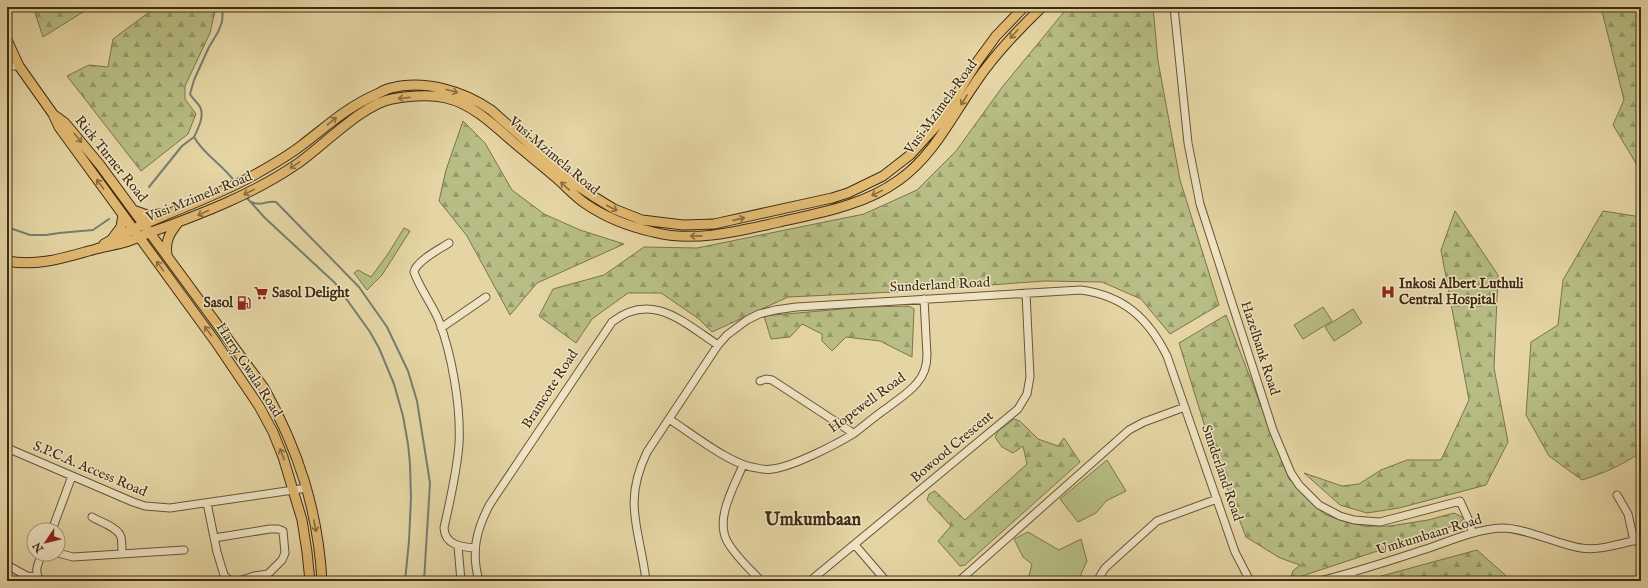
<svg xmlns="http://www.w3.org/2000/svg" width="1648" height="588" viewBox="0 0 1648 588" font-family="'IM FELL English',serif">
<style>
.grass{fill:#b7bd84;stroke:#7c744c}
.forest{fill:url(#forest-firs);stroke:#7c744c}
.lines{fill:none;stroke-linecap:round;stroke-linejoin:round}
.stream{stroke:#757f70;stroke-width:2}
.minor-casing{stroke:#695637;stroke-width:9}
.major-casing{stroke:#402c13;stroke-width:11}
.minor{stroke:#eee4c4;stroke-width:7}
.major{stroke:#e2ba72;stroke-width:9}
.oneway{stroke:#896c3e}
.labels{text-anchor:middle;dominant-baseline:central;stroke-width:3;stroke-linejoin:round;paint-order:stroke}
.street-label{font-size:14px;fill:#402c13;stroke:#eee4c4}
.poi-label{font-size:14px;font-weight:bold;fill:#402c13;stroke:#eee4c4;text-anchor:start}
.district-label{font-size:18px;font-weight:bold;fill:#402c13;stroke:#eee4c4}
</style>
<defs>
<pattern id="forest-firs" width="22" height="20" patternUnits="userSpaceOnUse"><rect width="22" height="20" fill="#b7bd84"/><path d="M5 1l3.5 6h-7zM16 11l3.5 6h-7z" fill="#969a6b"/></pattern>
</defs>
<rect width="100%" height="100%" fill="#e5d5a4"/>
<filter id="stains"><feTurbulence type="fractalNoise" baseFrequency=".005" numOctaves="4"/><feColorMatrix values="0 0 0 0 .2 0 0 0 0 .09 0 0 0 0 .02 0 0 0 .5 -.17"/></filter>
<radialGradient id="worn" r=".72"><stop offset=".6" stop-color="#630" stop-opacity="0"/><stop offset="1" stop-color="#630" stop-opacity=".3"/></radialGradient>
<path class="grass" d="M404 228 410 231 382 275 367 290 354 273 358 270 371 277 388 254Z
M1323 307 1332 321 1303 339 1294 325Z
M1353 309 1362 323 1334 341 1325 327Z
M1107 460 1126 491 1106 501 1096 513 1078 522 1060 499Z
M1028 532 1059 550 1081 539 1087 561 1081 574V581L1028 580 1032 564 1023 557 1014 539Z"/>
<path class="forest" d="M33 7H91L43 37Z
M156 7H216L210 33 185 86V99L196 114 188 134 141 171 67 76 89 65 108 67 113 39Z
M1068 7H1153L1158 61 1180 180 1219 305 1170 334 1141 299 1102 282 1045 281 894 292 788 297 712 332 699 319 661 293H628L592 319 576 343 539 316 553 289 604 275 644 247 697 248 864 214 917 190 956 151 1003 86Z
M1601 7H1641V164L1637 165 1613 125 1624 100Z
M463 121 485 143 512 190 544 214 580 230 624 244 537 283 510 315 467 236 439 201 446 170Z
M1455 211 1498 275 1494 368 1508 442 1486 485 1399 508 1367 513 1340 505 1304 473 1342 486 1359 484 1381 470 1407 460H1441L1469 400 1441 250Z
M1603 211 1641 217V452C1623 465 1604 473 1582 480L1549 456 1526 415 1531 342 1558 325 1563 280Z
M909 306 914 309 912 357 880 341 846 337 832 351 822 341V334L802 324 790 337 771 339 764 316 864 307Z
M1226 315 1289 479 1324 514 1346 522 1365 526H1390L1428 520 1454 513 1464 518 1459 524 1290 580 1293 571 1300 565 1280 558 1246 537 1210 443 1179 343Z
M1014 419 1020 421 1038 439 1058 446 1064 438 1080 462 965 565 960 566 938 541 951 526 927 500 929 494 935 491 965 520 1027 464 1023 446 1013 453 1002 447 995 437 998 431Z
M1477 550 1512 581H1374V578Z"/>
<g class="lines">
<path class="stream" d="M223 7 222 22 218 32 209 47 194 80 190 94C192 98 195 100 198 104 206 113 199 127 194 137 204 155 223 165 235 182
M149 187 182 146 194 137
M246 197 265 218 335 283 370 332 379 348 394 384 403 416 408 444 410 464 411 498 409 541 405 581
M251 202C262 207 266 200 276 202L359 287 387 327 408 371 417 401 430 483 424 581
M7 227 30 235H46L59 233 93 230 109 219"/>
<defs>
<path id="minor" d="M1174 7 1188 143 1200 204 1273 430 1291 473 1299 485 1319 505 1340 516 1354 520 1380 522 1460 501 1470 523 1472 533
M7 66H19
M449 243C440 249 416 261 414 272 420 289 432 304 439 321 452 355 461 407 459 444 457 472 450 500 444 528 445 545 461 547 475 548
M441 328 486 297
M760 381 766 379 772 380 853 433
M669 419C691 433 732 466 757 468 761 469 767 470 772 469 792 467 835 445 853 434 864 426 875 416 887 408 897 400 909 393 917 383 925 374 927 365 927 355L924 299
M7 448 133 502 145 506 170 508 307 488
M743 465C734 487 715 518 727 541 735 556 750 569 761 581
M1617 495 1628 514 1634 541
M207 503 217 552 224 575 230 581
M92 517C100 522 118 527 121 537 122 542 122 549 122 554
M52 530 72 476
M214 538 270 529H278L283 531 285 553 282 560 268 574 254 576 239 581
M855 545 886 581
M458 546 461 581
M58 553 73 557 184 550
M7 565 27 576 37 577 32 581
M1351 573 1355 581
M41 581C33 572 38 564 42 554
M479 581C471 552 476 530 490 504L612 322C652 291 683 322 718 345
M646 581C640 529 622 504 647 452L718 345 727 335 747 320 759 314 775 310 796 307 1081 290C1124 296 1148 318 1167 356L1235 552 1250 581
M810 581 1018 409 1027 394 1030 377 1026 293
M959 581 1129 430 1144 422 1185 407
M1097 581 1105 568 1157 521 1217 499
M1319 581C1357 572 1395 559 1432 547 1454 539 1478 529 1502 528 1525 528 1557 544 1581 548 1600 551 1623 543 1641 539"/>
<path id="major" d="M7 40 19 66 53 114 59 127 215 341 259 406 273 432 283 457 302 520 307 552 310 581
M54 115 65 123 100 165 264 388C298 449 318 510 322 581
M133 210 147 215 161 214
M112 239 121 227 123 215
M104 244C153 216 207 202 256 174 272 165 288 156 302 145 327 126 347 107 377 94 381 92 386 89 391 88 424 79 464 91 491 110L575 184 596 198 614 209 642 220 683 225 714 224 832 198 848 193 883 176 910 155 939 123 977 62 996 36 1024 7
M167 255C165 242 169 234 177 224
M7 261C39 267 66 257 96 249 106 246 116 245 126 242 136 239 145 234 154 231 204 213 253 194 297 164 323 146 363 104 392 99 409 96 429 94 446 98 472 104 493 124 512 141 526 153 540 164 554 176 565 185 574 196 586 204 605 217 631 227 653 232 695 243 739 231 779 222 820 213 865 205 899 180 933 156 951 118 974 85 993 56 1017 31 1042 7"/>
</defs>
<use href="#minor" class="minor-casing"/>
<use href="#major" class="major-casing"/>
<use href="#minor" class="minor"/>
<use href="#major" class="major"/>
</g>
<defs><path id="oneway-shaft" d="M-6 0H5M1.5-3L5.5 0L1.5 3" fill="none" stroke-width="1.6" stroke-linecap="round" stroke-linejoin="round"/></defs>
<g class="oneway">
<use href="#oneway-shaft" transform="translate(1014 34) rotate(132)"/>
<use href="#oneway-shaft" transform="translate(452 91) rotate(15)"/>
<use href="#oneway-shaft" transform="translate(404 98) rotate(174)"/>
<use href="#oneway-shaft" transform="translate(964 100) rotate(122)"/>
<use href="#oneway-shaft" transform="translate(332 121) rotate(-40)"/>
<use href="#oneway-shaft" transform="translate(78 138) rotate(51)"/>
<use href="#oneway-shaft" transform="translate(295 165) rotate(146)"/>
<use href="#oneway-shaft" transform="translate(100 184) rotate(-126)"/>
<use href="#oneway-shaft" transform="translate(565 186) rotate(-137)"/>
<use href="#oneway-shaft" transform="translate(249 192) rotate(154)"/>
<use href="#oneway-shaft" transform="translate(877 193) rotate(154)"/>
<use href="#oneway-shaft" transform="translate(612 208) rotate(28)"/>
<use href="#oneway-shaft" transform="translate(203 213) rotate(155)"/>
<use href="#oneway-shaft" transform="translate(739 219) rotate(-13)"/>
<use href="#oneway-shaft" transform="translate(696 236) rotate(179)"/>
<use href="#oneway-shaft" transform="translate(160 266) rotate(-126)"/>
<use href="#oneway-shaft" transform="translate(208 331) rotate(-126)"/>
<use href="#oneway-shaft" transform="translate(282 454) rotate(-111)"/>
<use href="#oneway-shaft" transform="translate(315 526) rotate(79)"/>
</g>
<defs>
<symbol id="hospital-bare" viewBox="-9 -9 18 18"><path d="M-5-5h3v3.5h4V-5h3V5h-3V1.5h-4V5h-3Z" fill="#8f2418" stroke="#eee4c4" stroke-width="2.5" paint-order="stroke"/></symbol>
<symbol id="supermarket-bare" viewBox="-9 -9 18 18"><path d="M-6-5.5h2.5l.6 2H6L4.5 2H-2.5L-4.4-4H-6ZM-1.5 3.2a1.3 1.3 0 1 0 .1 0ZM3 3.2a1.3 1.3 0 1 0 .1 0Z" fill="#8f2418" stroke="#eee4c4" stroke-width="2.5" paint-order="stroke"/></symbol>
<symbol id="fuel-bare" viewBox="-9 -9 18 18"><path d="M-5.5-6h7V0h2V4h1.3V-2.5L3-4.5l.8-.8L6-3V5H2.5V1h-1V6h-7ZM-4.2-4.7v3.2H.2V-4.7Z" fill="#8f2418" stroke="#eee4c4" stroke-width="2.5" paint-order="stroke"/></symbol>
</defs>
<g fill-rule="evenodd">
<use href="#hospital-bare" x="1378" y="282" width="20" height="20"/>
<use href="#supermarket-bare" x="251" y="283" width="20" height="20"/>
<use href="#fuel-bare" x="234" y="293" width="20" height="20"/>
</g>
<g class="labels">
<g class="street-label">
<text transform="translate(941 107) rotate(-54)">Vusi Mzimela Road</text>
<text transform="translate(554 156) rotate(40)">Vusi Mzimela Road</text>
<text transform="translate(111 159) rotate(51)">Rick Turner Road</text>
<text transform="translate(199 197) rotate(-22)">Vusi Mzimela Road</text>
<text transform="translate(940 285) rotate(-3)">Sunderland Road</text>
<text transform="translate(1260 348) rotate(72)">Hazelbank Road</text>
<text transform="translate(249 370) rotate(57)">Harry Gwala Road</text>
<text transform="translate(550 389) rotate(-57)">Bramcote Road</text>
<text transform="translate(867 403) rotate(-36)">Hopewell Road</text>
<text transform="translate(952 447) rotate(-40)">Bowood Crescent</text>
<text transform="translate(90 469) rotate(23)">S.P.C.A. Access Road</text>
<text transform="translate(1222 473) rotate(71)">Sunderland Road</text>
<text transform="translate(1429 535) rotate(-17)">Umkumbaan Road</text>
</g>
<g class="poi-label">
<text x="1399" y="284">Inkosi Albert Luthuli<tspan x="1399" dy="16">Central Hospital</tspan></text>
<text x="272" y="293">Sasol Delight</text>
<text x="233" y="303" text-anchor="end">Sasol</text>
</g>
<g class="district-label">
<text x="813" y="520">Umkumbaan</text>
</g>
</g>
<rect width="1648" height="588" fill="none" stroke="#e5d5a4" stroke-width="24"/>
<rect x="8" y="8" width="1632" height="572" fill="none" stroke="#402c13" stroke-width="2"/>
<rect x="12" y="12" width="1624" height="564" fill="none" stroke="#402c13"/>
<g transform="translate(46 542) rotate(235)"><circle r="19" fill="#eee4c4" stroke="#a89a7d"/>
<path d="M0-3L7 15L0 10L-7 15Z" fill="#8f2418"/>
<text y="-6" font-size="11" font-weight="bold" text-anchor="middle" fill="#402c13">N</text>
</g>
<rect width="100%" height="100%" filter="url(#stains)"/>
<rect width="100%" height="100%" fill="url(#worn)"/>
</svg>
